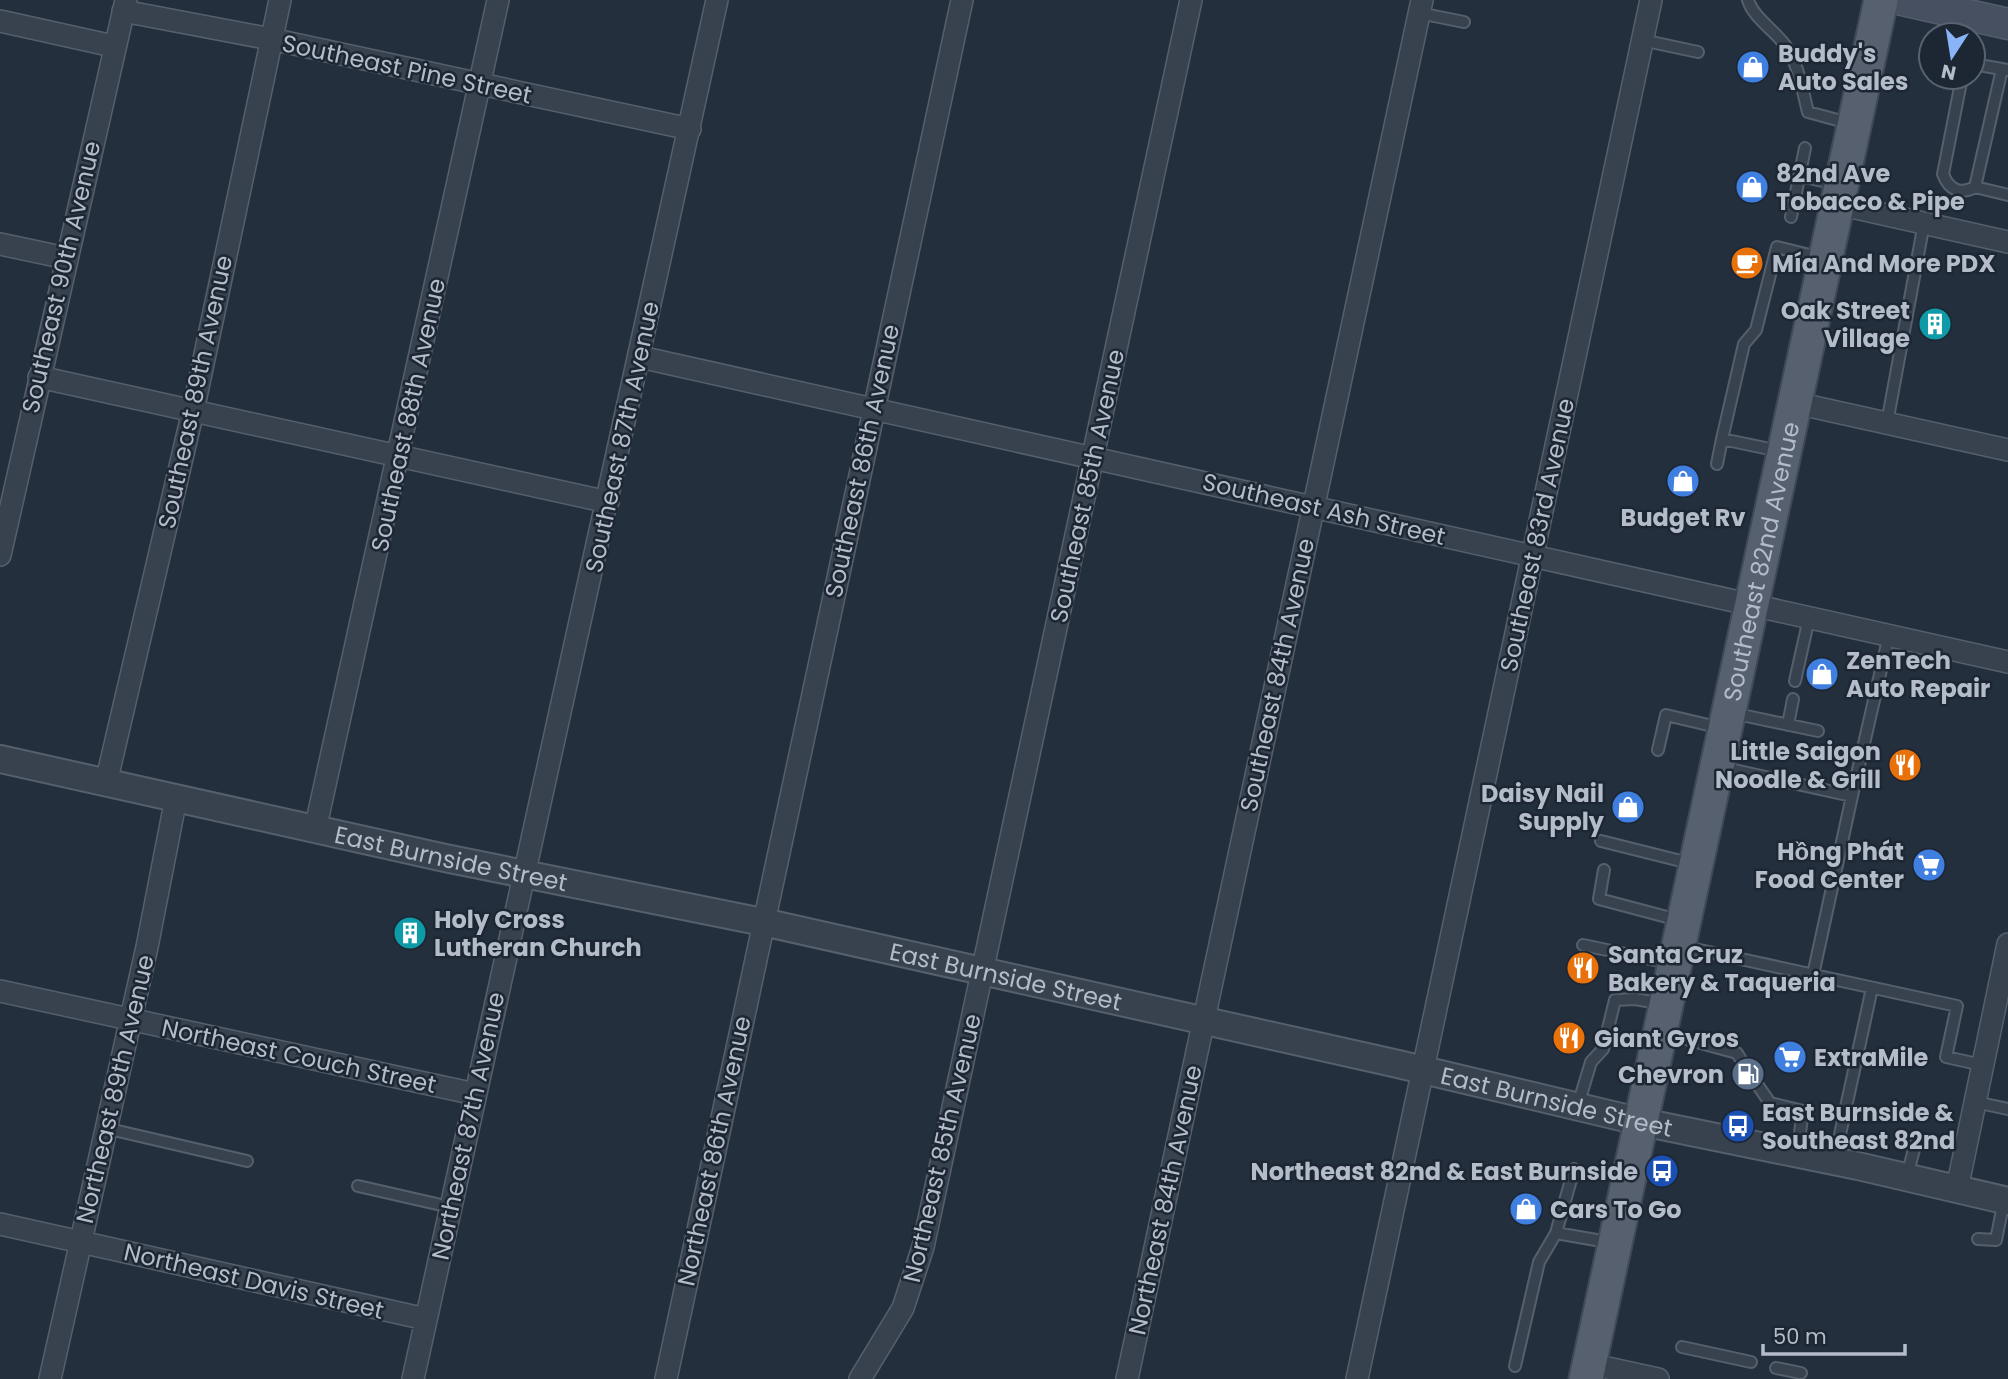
<svg xmlns="http://www.w3.org/2000/svg" width="2008" height="1379" viewBox="0 0 2008 1379" font-family="Poppins,sans-serif">
<style>
.lines{fill:none;stroke-linecap:round;stroke-linejoin:round}
.service-casing{stroke:#565f6c;stroke-width:14}
.minor-casing{stroke:#565f6c;stroke-width:24}
.tertiary-casing{stroke:#565f6c;stroke-width:30}
.secondary-casing{stroke:#565f6c;stroke-width:33}
.primary-casing{stroke:#414a57;stroke-width:37}
.service{stroke:#38414e;stroke-width:10}
.minor{stroke:#38414e;stroke-width:21}
.tertiary{stroke:#38414e;stroke-width:26}
.secondary{stroke:#465061;stroke-width:30}
.primary{stroke:#56606e;stroke-width:33}
.labels{text-anchor:middle;dominant-baseline:central;stroke-width:5;stroke-linejoin:round;paint-order:stroke}
.poi-label{font-size:24px;font-weight:bold;fill:#b4bcc9;stroke:#1d2633;text-anchor:start}
.street-label{font-size:24px;fill:#b4bcc9;stroke:#1d2633}
</style>
<rect width="100%" height="100%" fill="#242f3e"/>
<g class="lines">
<defs>
<path id="service" d="M1748 0C1753 17 1774 30 1785 45 1799 65 1802 89 1808 112L1852 124
M1419 13 1464 22
M1642 40 1698 52
M1973 64 2002 69
M2008 70 2002 69 1975 187 2008 195
M1962 77 1943 174C1949 190 1960 195 1975 187
M1799 176 1837 184
M1791 217 1805 148
M1887 423 1924 223
M1779 451 1722 439 1744 344 1756 330 1777 247 1822 258
M1717 464 1722 439
M1795 681 1809 618
M1732 713 1818 731
M1788 725 1793 699
M1658 750 1666 715 1721 728
M1720 767 1852 796 1813 975
M1852 796 1889 635
M1601 841 1693 864
M1604 870 1599 899 1682 921
M1583 945 1669 963
M1681 946 1957 1006 1946 1057 1982 1065
M1664 1033 1737 1053 1740 1058
M1759 1087 1770 1103 1803 1111 1797 1154
M1975 1102 2008 1109
M1578 1105 1591 1062 1603 1049 1615 1000 1635 999 1664 1004
M105 1128 247 1161
M1834 1162 1872 988
M1907 1176 1917 1138
M358 1186 450 1207
M1556 1233 1574 1169
M1978 1239 1996 1240 2004 1200
M1682 1347 1751 1362
M1515 1366 1539 1262 1556 1233 1613 1243
M1776 1368 1801 1373"/>
<path id="minor" d="M123 11 271 39 690 129
M0 21 113 46
M1838 204 2008 242
M0 244 66 258
M640 357 2008 662
M39 377 608 502
M1796 403 2008 450
M0 555 126 0
M106 783 193 411 280 0
M315 830 498 0
M0 991 475 1094
M1957 1189 2008 944
M0 1224 426 1319
M1589 1364 1658 1379
M50 1379 147 947 176 798
M413 1379 717 0
M666 1379 962 0
M860 1379 903 1308 923 1247 1191 0
M1127 1379 1422 0
M1357 1379 1651 0"/>
<g id="tertiary">
<path id="s1" d="M0 759 445 858 763 922 1398 1064 1642 1122 1858 1166 2008 1201"/>
</g>
<path id="secondary" d="M1902 0 2008 24"/>
<g id="primary">
<path id="s2" d="M1586 1379 1881 0"/>
</g>
</defs>
<use href="#service" class="service-casing"/>
<use href="#minor" class="minor-casing"/>
<use href="#tertiary" class="tertiary-casing"/>
<use href="#secondary" class="secondary-casing"/>
<use href="#primary" class="primary-casing"/>
<use href="#service" class="service"/>
<use href="#minor" class="minor"/>
<use href="#tertiary" class="tertiary"/>
<use href="#secondary" class="secondary"/>
<use href="#primary" class="primary"/>
</g>
<defs>
<symbol id="shop-disc" viewBox="-11 -11 22 22"><circle r="9.5" fill="#3f7fe0" stroke="#1d2633"/><path d="M-5-2.5h2.3a2.7 3.5 0 0 1 5.4 0H5L5.5 6h-11ZM-1.5-2.5h3a1.5 2.3 0 0 0-3 0Z" fill="#fff"/></symbol>
<symbol id="cafe-disc" viewBox="-11 -11 22 22"><circle r="9.5" fill="#e8710a" stroke="#1d2633"/><path d="M-5.5-4.5H6V0H3Q3 3.5 0 3.5H-2.5Q-5.5 3.5-5.5 0ZM3-3.2v2h1.7v-2ZM-6 4.5H4V6H-6Z" fill="#fff"/></symbol>
<symbol id="building-disc" viewBox="-11 -11 22 22"><circle r="9.5" fill="#0f9aa8" stroke="#1d2633"/><path d="M-4-6H4V6H1V3H-1V6H-4ZM-2.5-4.3h1.7v1.8h-1.7ZM.8-4.3h1.7v1.8H.8ZM-2.5-1h1.7V.8h-1.7ZM.8-1h1.7V.8H.8Z" fill="#fff"/></symbol>
<symbol id="restaurant-disc" viewBox="-11 -11 22 22"><circle r="9.5" fill="#e8710a" stroke="#1d2633"/><path d="M-5-6h1v4h1v-4h1v4h1v-4h1v5L-1.5 .5V6h-2V.5L-5-1ZM5-6V6H3V1.5H1.5Q1.5-4 5-6Z" fill="#fff"/></symbol>
<symbol id="supermarket-disc" viewBox="-11 -11 22 22"><circle r="9.5" fill="#3f7fe0" stroke="#1d2633"/><path d="M-6-5.5h2.5l.6 2H6L4.5 2H-2.5L-4.4-4H-6ZM-1.5 3.2a1.3 1.3 0 1 0 .1 0ZM3 3.2a1.3 1.3 0 1 0 .1 0Z" fill="#fff"/></symbol>
<symbol id="fuel-disc" viewBox="-11 -11 22 22"><circle r="9.5" fill="#5c6f8a" stroke="#1d2633"/><path d="M-5.5-6h7V0h2V4h1.3V-2.5L3-4.5l.8-.8L6-3V5H2.5V1h-1V6h-7ZM-4.2-4.7v3.2H.2V-4.7Z" fill="#fff"/></symbol>
<symbol id="bus-disc" viewBox="-11 -11 22 22"><circle r="9.5" fill="#1a4fb4" stroke="#1d2633"/><path d="M-5-6H5V4H4V6H2V4H-2V6H-4V4H-5ZM-3.5-4V0h7V-4ZM-3.5 1.2v1.5H-2V1.2ZM2 1.2v1.5H3.5V1.2Z" fill="#fff"/></symbol>
</defs>
<g fill-rule="evenodd">
<use href="#shop-disc" x="1734" y="48" width="38" height="38"/>
<use href="#shop-disc" x="1733" y="168" width="38" height="38"/>
<use href="#cafe-disc" x="1728" y="244" width="38" height="38"/>
<use href="#building-disc" x="1916" y="305" width="38" height="38"/>
<use href="#shop-disc" x="1664" y="462" width="38" height="38"/>
<use href="#shop-disc" x="1803" y="655" width="38" height="38"/>
<use href="#restaurant-disc" x="1886" y="746" width="38" height="38"/>
<use href="#shop-disc" x="1609" y="788" width="38" height="38"/>
<use href="#supermarket-disc" x="1910" y="846" width="38" height="38"/>
<use href="#building-disc" x="391" y="914" width="38" height="38"/>
<use href="#restaurant-disc" x="1564" y="949" width="38" height="38"/>
<use href="#restaurant-disc" x="1550" y="1019" width="38" height="38"/>
<use href="#supermarket-disc" x="1771" y="1038" width="38" height="38"/>
<use href="#fuel-disc" x="1729" y="1055" width="38" height="38"/>
<use href="#bus-disc" x="1719" y="1107" width="38" height="38"/>
<use href="#bus-disc" x="1643" y="1152" width="38" height="38"/>
<use href="#shop-disc" x="1507" y="1190" width="38" height="38"/>
</g>
<g class="labels">
<g class="poi-label">
<text x="1778" y="53">Buddy's<tspan x="1778" dy="28">Auto Sales</tspan></text>
<text x="1776" y="173">82nd Ave<tspan x="1776" dy="28">Tobacco &amp; Pipe</tspan></text>
<text x="1772" y="263">Mía And More PDX</text>
<text x="1910" y="310" text-anchor="end">Oak Street<tspan x="1910" dy="28">Village</tspan></text>
<text x="1683" y="517" text-anchor="middle">Budget Rv</text>
<text x="1846" y="660">ZenTech<tspan x="1846" dy="28">Auto Repair</tspan></text>
<text x="1881" y="751" text-anchor="end">Little Saigon<tspan x="1881" dy="28">Noodle &amp; Grill</tspan></text>
<text x="1604" y="793" text-anchor="end">Daisy Nail<tspan x="1604" dy="28">Supply</tspan></text>
<text x="1904" y="851" text-anchor="end">Hồng Phát<tspan x="1904" dy="28">Food Center</tspan></text>
<text x="434" y="919">Holy Cross<tspan x="434" dy="28">Lutheran Church</tspan></text>
<text x="1608" y="954">Santa Cruz<tspan x="1608" dy="28">Bakery &amp; Taqueria</tspan></text>
<text x="1594" y="1038">Giant Gyros</text>
<text x="1814" y="1057">ExtraMile</text>
<text x="1724" y="1074" text-anchor="end">Chevron</text>
<text x="1762" y="1112">East Burnside &amp;<tspan x="1762" dy="28">Southeast 82nd</tspan></text>
<text x="1638" y="1171" text-anchor="end">Northeast 82nd &amp; East Burnside</text>
<text x="1550" y="1209">Cars To Go</text>
</g>
<g class="street-label">
<text transform="translate(407 69) rotate(12)">Southeast Pine Street</text>
<text transform="translate(61 277) rotate(-77)">Southeast 90th Avenue</text>
<text transform="translate(195 392) rotate(-78)">Southeast 89th Avenue</text>
<text transform="translate(408 415) rotate(-78)">Southeast 88th Avenue</text>
<text transform="translate(622 437) rotate(-78)">Southeast 87th Avenue</text>
<text transform="translate(862 461) rotate(-78)">Southeast 86th Avenue</text>
<text transform="translate(1087 486) rotate(-78)">Southeast 85th Avenue</text>
<text transform="translate(1324 509) rotate(13)">Southeast Ash Street</text>
<text transform="translate(1537 535) rotate(-78)">Southeast 83rd Avenue</text>
<text stroke="none"><textPath href="#s2" startOffset="836">Southeast 82nd Avenue</textPath></text>
<text transform="translate(1277 675) rotate(-78)">Southeast 84th Avenue</text>
<text stroke="none"><textPath href="#s1" startOffset="462">East Burnside Street</textPath></text>
<text stroke="none"><textPath href="#s1" startOffset="1029">East Burnside Street</textPath></text>
<text transform="translate(299 1056) rotate(12)">Northeast Couch Street</text>
<text transform="translate(115 1089) rotate(-77)">Northeast 89th Avenue</text>
<text stroke="none"><textPath href="#s1" startOffset="1594">East Burnside Street</textPath></text>
<text transform="translate(468 1126) rotate(-78)">Northeast 87th Avenue</text>
<text transform="translate(942 1148) rotate(-77)">Northeast 85th Avenue</text>
<text transform="translate(714 1151) rotate(-78)">Northeast 86th Avenue</text>
<text transform="translate(1165 1200) rotate(-78)">Northeast 84th Avenue</text>
<text transform="translate(254 1281) rotate(13)">Northeast Davis Street</text>
</g>
</g>
<g transform="translate(1952 56) rotate(192)"><circle r="33" fill="#1d2633" stroke="#59626f" stroke-width="2"/>
<path d="M0-5L12 26L0 18L-12 26Z" fill="#8ab4f8"/>
<text y="-10" font-size="19" font-weight="bold" text-anchor="middle" fill="#b4bcc9">N</text>
</g>
<path d="M1763 1344v10h142v-10" fill="none" stroke="#b4bcc9" stroke-width="3.5"/>
<text x="1773" y="1344" font-size="21" fill="#b4bcc9" stroke="#1d2633" stroke-width="5" paint-order="stroke">50 m</text>
</svg>
